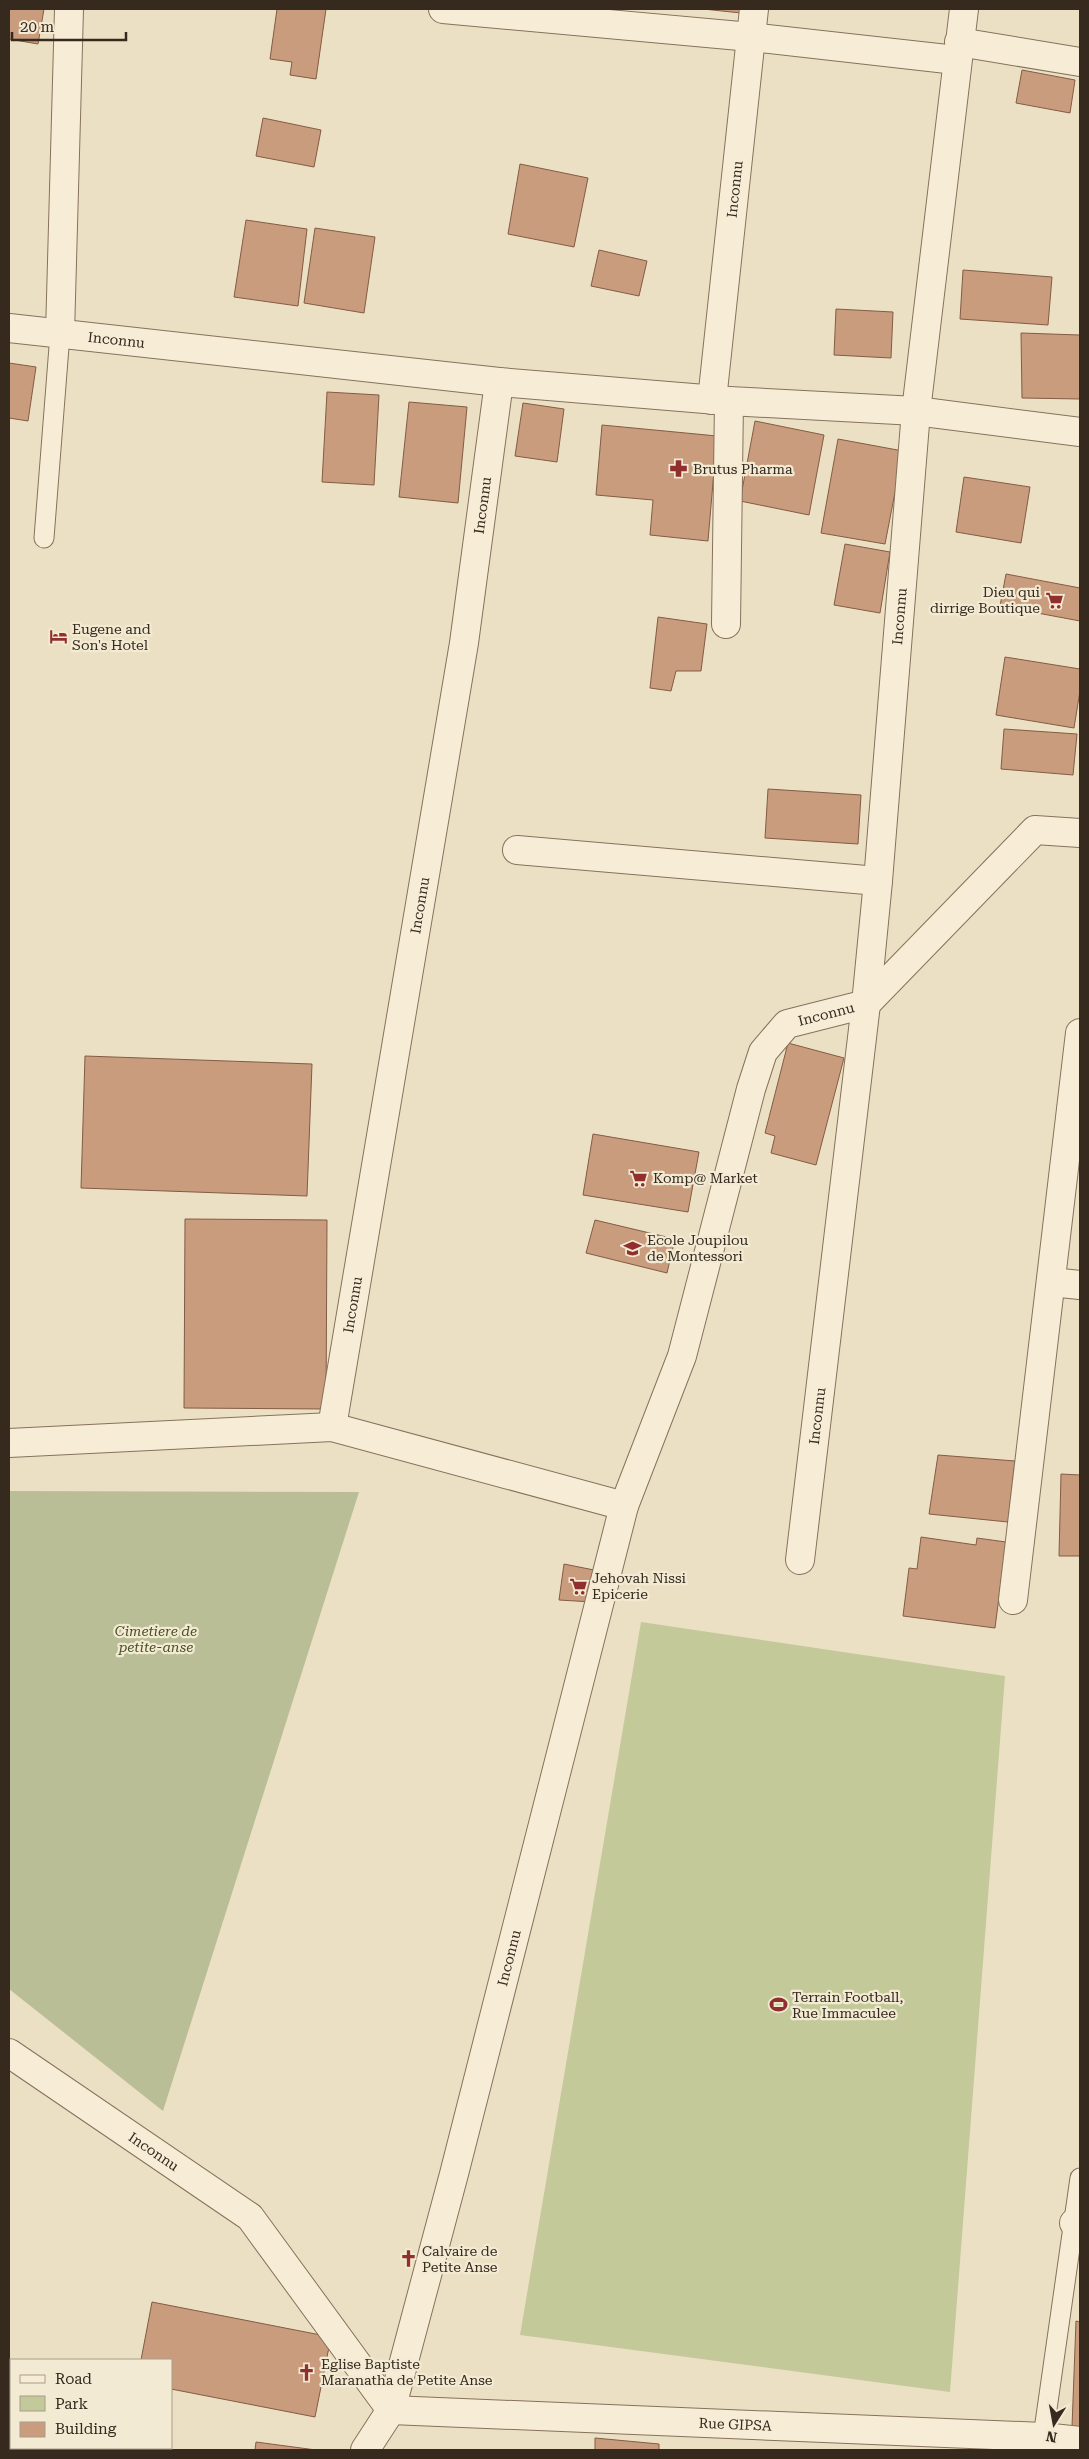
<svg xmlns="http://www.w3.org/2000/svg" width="1089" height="2459" viewBox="0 0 1089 2459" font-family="'Roboto Serif',serif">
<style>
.green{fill:#c3c999}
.cemetery{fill:#babe97}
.building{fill:#c89c7c;stroke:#835c43}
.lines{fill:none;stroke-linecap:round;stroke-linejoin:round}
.service-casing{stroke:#85725c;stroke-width:21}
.minor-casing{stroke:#85725c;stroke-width:30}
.service{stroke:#f7edd7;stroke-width:19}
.minor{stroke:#f7edd7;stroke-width:28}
.labels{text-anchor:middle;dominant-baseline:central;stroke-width:4.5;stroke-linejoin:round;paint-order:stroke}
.street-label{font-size:14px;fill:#362a1f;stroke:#f3ead3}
.poi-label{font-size:14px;fill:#362a1f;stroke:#f3ead3;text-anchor:start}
.park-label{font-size:14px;font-style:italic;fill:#475126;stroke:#f3ead3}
</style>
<rect width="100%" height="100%" fill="#ece0c4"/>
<path class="green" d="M641 1622 1005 1676 950 2392 520 2335Z"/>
<path class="cemetery" d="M9 1491 359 1492 163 2111 9 1989Z"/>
<path class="building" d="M9 9H44L38 44 9 39Z
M277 9H326L316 79 290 75 292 62 270 59Z
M703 9H741V13Z
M1022 70 1075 80 1070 113 1016 103Z
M263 118 321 130 314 167 256 156Z
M520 164 588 178 574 247 508 234Z
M246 220 307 229 298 306 234 297Z
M315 228 375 237 364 313 304 303Z
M599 250 647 261 639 296 591 286Z
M963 270 1052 277 1048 325 960 319Z
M836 309 893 312 891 358 834 355Z
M1021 333 1080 335V399L1022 398Z
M9 363 36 367 28 421 9 418Z
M327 392 379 395 374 485 322 482Z
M409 402 467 407 458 503 399 497Z
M523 403 564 409 557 462 515 456Z
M755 421 824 435 809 515 740 501Z
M602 425 717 436 708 541 650 535 653 500 596 495Z
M838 439 903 451 885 544 821 533Z
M964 477 1030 487 1021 543 956 532Z
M845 544 890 552 880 613 834 605Z
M1006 574 1080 588V621L1000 606Z
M658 617 707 624 701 671H676L671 691 650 688Z
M1005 657 1080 669V691L1074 728 996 715Z
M1004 729 1077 734 1073 775 1001 769Z
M768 789 861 795 858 844 765 838Z
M788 1043 844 1058 816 1165 771 1153 775 1136 765 1133Z
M85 1056 312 1064 307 1196 81 1188Z
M593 1134 699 1152 688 1212 583 1195Z
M185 1219 327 1220 326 1409 184 1408Z
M595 1220 675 1239 667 1273 586 1253Z
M938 1455 1015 1461 1008 1522 929 1514Z
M1061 1474 1080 1475V1556H1059Z
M921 1537 976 1545 977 1538 1006 1542 995 1628 903 1616 909 1568 917 1569Z
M564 1564 594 1570 592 1602 559 1600Z
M152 2302 331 2337 315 2417 171 2389V2360H141Z
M1076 2321 1080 2322V2427H1072Z
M9 2420 11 2421V2448H63V2450H9Z
M595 2438 659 2444V2450H595Z
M256 2442 316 2450H255Z"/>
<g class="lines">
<defs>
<path id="service" d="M44 538 60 334
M1043 2437 1080 2178"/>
<g id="minor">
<path d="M443 9 751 37 956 60"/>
<path d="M959 42 1080 62"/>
<path id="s1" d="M9 328 499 382 729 401 916 411 1080 432"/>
<path d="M60 334 69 9"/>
<path id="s2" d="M712 400 754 9"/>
<path d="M726 624 729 401"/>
<path d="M517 850 878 881"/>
<path d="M1051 1282 1080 1285"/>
<path id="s3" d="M332 1427 464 643 499 382"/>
<path d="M9 1443 332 1427 624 1506"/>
<path id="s4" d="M800 1560 866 1004 878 881 916 411 964 9"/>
<path d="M1013 1600 1080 1033"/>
<path id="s5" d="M9 2053 250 2217 391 2410 1043 2437 1080 2441"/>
<path d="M1074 2223H1080"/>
<path id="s6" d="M365 2450 391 2410 454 2174 624 1506 682 1356 751 1089 763 1052 787 1024 866 1004 1035 830 1080 833"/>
</g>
</defs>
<use href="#service" class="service-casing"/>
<use href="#minor" class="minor-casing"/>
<use href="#service" class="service"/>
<use href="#minor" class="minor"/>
</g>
<defs>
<symbol id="pharmacy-bare" viewBox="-9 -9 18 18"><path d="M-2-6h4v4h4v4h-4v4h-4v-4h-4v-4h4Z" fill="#912f2f" stroke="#f3ead3" stroke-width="2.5" paint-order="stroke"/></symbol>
<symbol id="supermarket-bare" viewBox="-9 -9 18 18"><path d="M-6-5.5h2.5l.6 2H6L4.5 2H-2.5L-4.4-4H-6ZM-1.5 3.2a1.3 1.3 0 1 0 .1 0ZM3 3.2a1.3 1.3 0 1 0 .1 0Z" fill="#912f2f" stroke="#f3ead3" stroke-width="2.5" paint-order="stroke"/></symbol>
<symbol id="hotel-bare" viewBox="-9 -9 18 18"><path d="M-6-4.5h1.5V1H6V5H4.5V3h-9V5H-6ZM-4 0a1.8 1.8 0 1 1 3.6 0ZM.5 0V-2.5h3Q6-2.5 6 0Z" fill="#912f2f" stroke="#f3ead3" stroke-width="2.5" paint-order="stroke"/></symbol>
<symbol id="school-bare" viewBox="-9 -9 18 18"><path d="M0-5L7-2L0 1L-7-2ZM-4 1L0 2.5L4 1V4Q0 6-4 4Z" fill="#912f2f" stroke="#f3ead3" stroke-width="2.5" paint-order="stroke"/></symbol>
<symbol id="stadium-bare" viewBox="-9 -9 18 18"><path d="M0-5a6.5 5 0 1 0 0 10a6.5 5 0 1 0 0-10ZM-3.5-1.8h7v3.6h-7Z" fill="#912f2f" stroke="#f3ead3" stroke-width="2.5" paint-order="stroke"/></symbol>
<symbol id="church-bare" viewBox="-9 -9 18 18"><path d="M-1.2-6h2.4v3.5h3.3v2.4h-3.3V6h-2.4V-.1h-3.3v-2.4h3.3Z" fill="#912f2f" stroke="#f3ead3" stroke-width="2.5" paint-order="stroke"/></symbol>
</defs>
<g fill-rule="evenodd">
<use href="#pharmacy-bare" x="666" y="456" width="25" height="25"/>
<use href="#supermarket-bare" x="1042" y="588" width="25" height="25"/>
<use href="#hotel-bare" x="46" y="624" width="25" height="25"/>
<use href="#supermarket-bare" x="626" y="1166" width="25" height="25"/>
<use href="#school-bare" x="620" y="1236" width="25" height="25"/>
<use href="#supermarket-bare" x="566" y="1574" width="25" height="25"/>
<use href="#stadium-bare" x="766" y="1992" width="25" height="25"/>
<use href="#church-bare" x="396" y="2246" width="25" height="25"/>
<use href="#church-bare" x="294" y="2360" width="25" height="25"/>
</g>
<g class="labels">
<g class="street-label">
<text stroke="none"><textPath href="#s2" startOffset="212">Inconnu</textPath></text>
<text stroke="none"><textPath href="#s1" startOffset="108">Inconnu</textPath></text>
<text stroke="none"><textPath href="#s3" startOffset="934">Inconnu</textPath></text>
<text stroke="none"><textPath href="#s4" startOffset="949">Inconnu</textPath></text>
<text stroke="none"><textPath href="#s3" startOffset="529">Inconnu</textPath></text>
<text stroke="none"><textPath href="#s6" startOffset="1534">Inconnu</textPath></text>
<text stroke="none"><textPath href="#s3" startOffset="124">Inconnu</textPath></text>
<text stroke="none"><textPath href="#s4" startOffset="145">Inconnu</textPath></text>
<text stroke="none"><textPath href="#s6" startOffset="515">Inconnu</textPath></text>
<text stroke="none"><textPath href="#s5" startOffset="175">Inconnu</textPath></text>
<text stroke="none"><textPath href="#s5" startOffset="875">Rue GIPSA</textPath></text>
</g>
<g class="poi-label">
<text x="693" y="469">Brutus Pharma</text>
<text x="1040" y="592" text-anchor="end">Dieu qui<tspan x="1040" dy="16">dirrige Boutique</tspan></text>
<text x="72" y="629">Eugene and<tspan x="72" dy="16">Son's Hotel</tspan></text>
<text x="653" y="1178">Komp@ Market</text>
<text x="647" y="1240">Ecole Joupilou<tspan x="647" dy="16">de Montessori</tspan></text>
<text x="592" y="1578">Jehovah Nissi<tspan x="592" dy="16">Epicerie</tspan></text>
<text x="792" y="1997">Terrain Football,<tspan x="792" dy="16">Rue Immaculee</tspan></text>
<text x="422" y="2251">Calvaire de<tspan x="422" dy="16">Petite Anse</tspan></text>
<text x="321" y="2364">Eglise Baptiste<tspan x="321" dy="16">Maranatha de Petite Anse</tspan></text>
</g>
<g class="park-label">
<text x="156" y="1631">Cimetiere de<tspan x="156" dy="16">petite-anse</tspan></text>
</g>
</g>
<rect width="1089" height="2459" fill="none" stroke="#362a1f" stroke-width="20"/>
<rect x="10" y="2359" width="162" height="90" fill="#f3ead3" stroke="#a79d8b"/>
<rect x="20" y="2375" width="25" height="8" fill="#f7edd7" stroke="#a79d8b"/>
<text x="55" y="2384" font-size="15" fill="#362a1f">Road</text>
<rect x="20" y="2396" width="25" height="15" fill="#c3c999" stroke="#a79d8b"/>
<text x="55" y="2409" font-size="15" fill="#362a1f">Park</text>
<rect x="20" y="2422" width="25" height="15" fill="#c89c7c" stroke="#a79d8b"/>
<text x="55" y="2434" font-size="15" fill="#362a1f">Building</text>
<g transform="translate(1054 2424) rotate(191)" stroke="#f3ead3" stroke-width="4" paint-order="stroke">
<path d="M0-4L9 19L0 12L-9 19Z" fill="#362a1f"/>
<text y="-8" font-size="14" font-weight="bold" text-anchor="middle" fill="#362a1f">N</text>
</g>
<path d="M12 32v8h114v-8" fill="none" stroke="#362a1f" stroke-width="2.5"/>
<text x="20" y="32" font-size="15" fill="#362a1f" stroke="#f3ead3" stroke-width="4" paint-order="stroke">20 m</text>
</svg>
